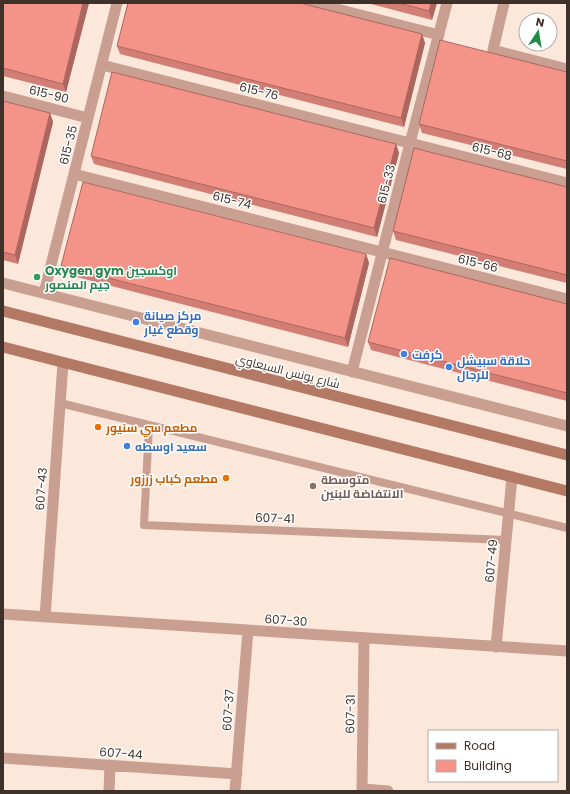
<svg xmlns="http://www.w3.org/2000/svg" width="570" height="794" viewBox="0 0 570 794" font-family="Poppins,Cairo,sans-serif">
<style>
.lines{fill:none;stroke-linecap:round;stroke-linejoin:round}
.service{stroke:#c99f91;stroke-width:8}
.minor{stroke:#c99f91;stroke-width:11}
.secondary{stroke:#b47964;stroke-width:11}
.wall{fill:#d27e75}
.shaded-wall{fill:#ab675f}
.building{fill:#f49388;stroke:#ab675f}
.leisure-dot{fill:#2e9e5b;stroke:#fff;stroke-width:1.5}
.shop-dot{fill:#3f7fe0;stroke:#fff;stroke-width:1.5}
.food-dot{fill:#e8710a;stroke:#fff;stroke-width:1.5}
.education-dot{fill:#8d6e63;stroke:#fff;stroke-width:1.5}
.labels{text-anchor:middle;dominant-baseline:central;stroke-width:3;stroke-linejoin:round;paint-order:stroke}
.street-label{font-size:12px;fill:#3e3129;stroke:#fff}
.leisure-label{font-size:12px;font-weight:bold;fill:#27864d;stroke:#fff;text-anchor:start}
.shop-label{font-size:12px;font-weight:bold;fill:#366cbe;stroke:#fff;text-anchor:start}
.food-label{font-size:12px;font-weight:bold;fill:#c56008;stroke:#fff;text-anchor:start}
.education-label{font-size:12px;font-weight:bold;fill:#785e54;stroke:#fff;text-anchor:start}
</style>
<rect width="100%" height="100%" fill="#fce7db"/>
<g class="lines">
<path class="service" d="M60 403 567 528
M149 425 144 525 506 540"/>
<path class="minor" d="M313 3 439 35
M504 3 493 50 567 69
M102 65 567 183
M3 96 88 118
M74 174 567 299
M3 283 567 426
M44 293 117 3
M352 372 410 143 447 3
M3 614 567 651
M45 617 63 363
M496 647 512 477
M3 758 237 774
M362 789 388 791
M109 791 110 765
M235 791 248 630
M362 791 364 638"/>
<path class="secondary" d="M3 311 567 455
M3 347 567 491"/>
</g>
<path class="wall" d="M3 3H89L66 92 3 76Z
M367 3H437L432 20Z
M422 34 425 43 404 127 120 54 117 46Z
M567 72V169L422 133 419 124Z
M3 101 50 113 53 122 18 264 3 260Z
M396 144 399 153 377 237 94 164 91 156Z
M567 187V283L396 240 393 231Z
M366 254 369 263 348 347 65 274 61 266Z
M567 304V401L371 350 368 342Z"/>
<path class="shaded-wall" d="M83 3H89L66 92 63 84Z
M431 3H437L432 20 429 11Z
M422 34 425 43 404 127 401 118Z
M50 113 53 122 18 264 15 255Z
M396 144 399 153 377 237 374 228Z
M366 254 369 263 348 347 345 338Z"/>
<path class="building" d="M3 3H83L63 84 3 68Z
M128 3H300L422 34 401 118 117 46Z
M399 3H431L429 11Z
M440 40 567 72V161L419 124Z
M112 72 396 144 374 228 91 156Z
M3 101 50 113 15 255 3 252Z
M414 148 567 187V275L393 231Z
M83 182 366 254 345 338 61 266Z
M390 258 567 304V393L368 342Z"/>
<circle class="leisure-dot" cx="37" cy="277" r="4"/>
<g class="shop-dot">
<circle cx="136" cy="322" r="4"/>
<circle cx="404" cy="354" r="4"/>
<circle cx="449" cy="367" r="4"/>
<circle cx="127" cy="446" r="4"/>
</g>
<g class="food-dot">
<circle cx="98" cy="427" r="4"/>
<circle cx="226" cy="478" r="4"/>
</g>
<circle class="education-dot" cx="313" cy="486" r="4"/>
<g class="labels">
<g class="street-label">
<text transform="translate(259 91) rotate(14)">615-76</text>
<text transform="translate(49 94) rotate(14)">615-90</text>
<text transform="translate(68 145) rotate(-76)">615-35</text>
<text transform="translate(492 151) rotate(14)">615-68</text>
<text transform="translate(386 184) rotate(-76)">615-33</text>
<text transform="translate(232 200) rotate(14)">615-74</text>
<text transform="translate(478 263) rotate(14)">615-66</text>
<text transform="translate(288 371) rotate(14)">شارع يونس السبعاوي</text>
<text transform="translate(41 489) rotate(-86)">607-43</text>
<text transform="translate(275 518) rotate(2)">607-41</text>
<text transform="translate(491 561) rotate(-85)">607-49</text>
<text transform="translate(286 620) rotate(4)">607-30</text>
<text transform="translate(228 710) rotate(-86)">607-37</text>
<text transform="translate(350 714) rotate(-89)">607-31</text>
<text transform="translate(121 753) rotate(4)">607-44</text>
</g>
<g class="leisure-label">
<text x="45" y="270">Oxygen gym اوكسجين<tspan x="45" dy="14">جيم المنصور</tspan></text>
</g>
<g class="shop-label">
<text x="144" y="315">مركز صيانة<tspan x="144" dy="14">وقطع غيار</tspan></text>
<text x="412" y="354">كرفت</text>
<text x="457" y="360">حلاقة سبيشل<tspan x="457" dy="14">للرجال</tspan></text>
<text x="135" y="446">سعيد اوسطه</text>
</g>
<g class="food-label">
<text x="106" y="427">مطعم سي سنيور</text>
<text x="218" y="478" text-anchor="end">مطعم كباب زرزور</text>
</g>
<g class="education-label">
<text x="321" y="479">متوسطة<tspan x="321" dy="14">الانتفاضة للبنين</tspan></text>
</g>
</g>
<rect width="570" height="794" fill="none" stroke="#3e3129" stroke-width="8"/>
<rect x="428" y="730" width="130" height="52" fill="#ffffff" stroke="#b2ada9"/>
<rect x="436" y="743" width="20" height="6" fill="#b47964" stroke="#b2ada9"/>
<text x="464" y="750" font-size="12" fill="#3e3129">Road</text>
<rect x="436" y="760" width="20" height="12" fill="#f49388" stroke="#b2ada9"/>
<text x="464" y="770" font-size="12" fill="#3e3129">Building</text>
<g transform="translate(538 32) rotate(12)"><circle r="19" fill="#ffffff" stroke="#b2ada9"/>
<path d="M0-3L7 15L0 10L-7 15Z" fill="#208c44"/>
<text y="-6" font-size="11" font-weight="bold" text-anchor="middle" fill="#3e3129">N</text>
</g>
</svg>
